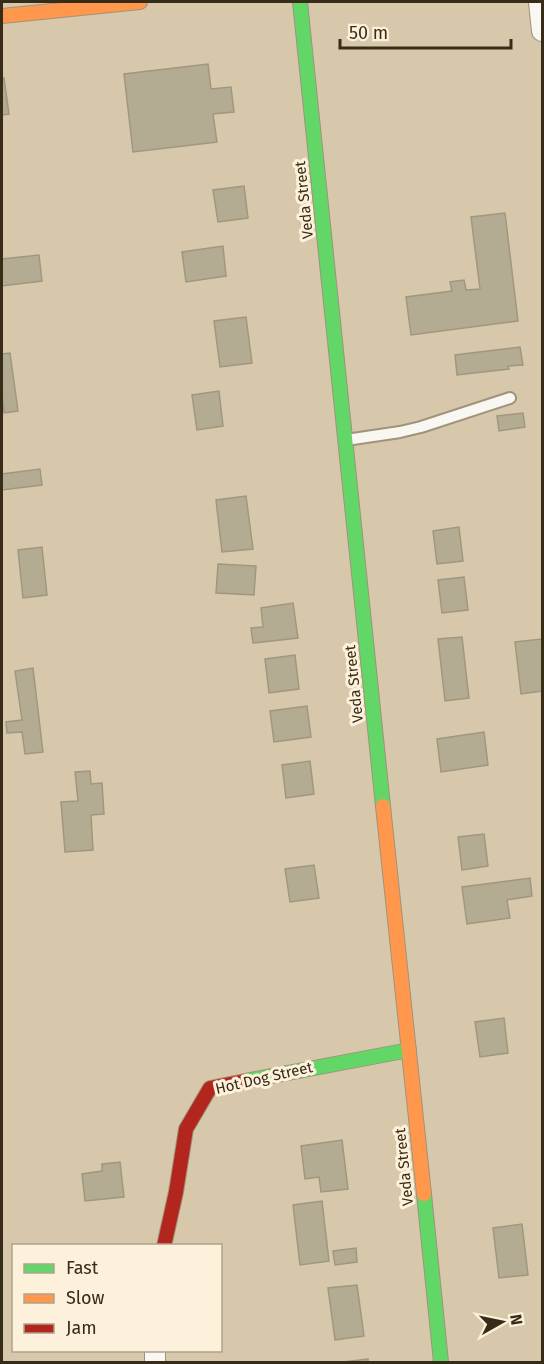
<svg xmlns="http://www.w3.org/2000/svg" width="544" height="1364" viewBox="0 0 544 1364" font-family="'Fira Sans',sans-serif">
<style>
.building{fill:#b4ab93;stroke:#a09780;stroke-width:1.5}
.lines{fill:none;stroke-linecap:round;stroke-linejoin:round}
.lane-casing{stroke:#9f937c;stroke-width:14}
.street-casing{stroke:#9f937c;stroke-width:22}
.fast-casing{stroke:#9f937c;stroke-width:16}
.slow-casing{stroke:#9f937c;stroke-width:16}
.jam-casing{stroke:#9f937c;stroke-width:16}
.lane{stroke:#f9f7f2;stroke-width:10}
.street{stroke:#f9f7f2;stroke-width:20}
.fast{stroke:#63d668;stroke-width:14}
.slow{stroke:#ff974d;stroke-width:14}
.jam{stroke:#b3261e;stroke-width:14}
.labels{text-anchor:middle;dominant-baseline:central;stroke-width:6;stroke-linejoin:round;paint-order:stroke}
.street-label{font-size:15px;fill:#372c17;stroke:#fdf1dc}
</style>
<rect width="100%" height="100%" fill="#d8c8ab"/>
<path class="building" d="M208 64 211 89 231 87 234 112 213 114 217 142 133 152 124 74Z
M4 78 9 114 2 115V79Z
M244 186 248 218 218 222 213 190Z
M505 213 518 321 411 335 406 297 452 291 450 282 464 280 466 290 480 289 471 217Z
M223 246 226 276 186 282 182 252Z
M39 255 42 281 2 286V259Z
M246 317 252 363 220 367 214 321Z
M520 347 523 365 508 366 509 369 457 375 455 355Z
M10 353 18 411 4 413 2 395V354Z
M219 391 223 426 197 430 192 395Z
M523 413 525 427 499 431 497 416Z
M40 469 42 485 2 490V474Z
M246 496 253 549 222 552 216 500Z
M459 527 463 561 437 564 433 531Z
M42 547 47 595 23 598 18 550Z
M218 564 256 566 254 595 216 593Z
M464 577 468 610 442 613 438 580Z
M293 603 298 638 253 643 251 628 263 627 261 608Z
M462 637 469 698 445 701 438 639Z
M542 639V691L521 694 515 642Z
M295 655 299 689 269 693 265 659Z
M33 668 43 752 25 754 22 732 7 733 6 722 22 720 15 671Z
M307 706 311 737 274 742 270 711Z
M484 732 488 765 441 772 437 739Z
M310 761 314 794 286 798 282 765Z
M90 771 91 784 102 783 104 814 91 815 93 850 65 852 61 802 78 801 75 772Z
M484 834 488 866 462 870 458 837Z
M314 865 319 898 290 902 285 869Z
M530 878 532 896 507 900 510 918 467 924 462 887Z
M504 1018 508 1053 480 1057 475 1022Z
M342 1140 348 1189 321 1192 319 1177 305 1179 301 1146Z
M120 1162 124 1197 85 1201 82 1174 102 1171V1164Z
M322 1201 329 1261 300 1265 293 1205Z
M522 1224 528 1275 499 1278 493 1228Z
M356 1248 357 1262 335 1265 333 1251Z
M357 1285 364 1336 335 1340 328 1288Z
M368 1359V1362H342Z"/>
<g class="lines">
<defs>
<path id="lane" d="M346 440 400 432 421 427 510 398"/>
<path id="street" d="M539 2 542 31
M155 1362V1350"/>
<path id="fast" d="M300 2 383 806
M245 1081 409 1050
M424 1194 441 1362"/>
<path id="slow" d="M2 16 140 2
M383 806 424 1194"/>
<path id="jam" d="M164 1246 176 1192 186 1129 210 1088 245 1081"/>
</defs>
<use href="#lane" class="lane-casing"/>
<use href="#street" class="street-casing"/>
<use href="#fast" class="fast-casing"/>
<use href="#slow" class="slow-casing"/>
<use href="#jam" class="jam-casing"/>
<use href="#lane" class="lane"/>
<use href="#street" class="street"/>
<use href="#fast" class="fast"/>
<use href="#slow" class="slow"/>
<use href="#jam" class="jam"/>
</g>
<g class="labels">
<g class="street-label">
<text transform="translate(304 200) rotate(-96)">Veda Street</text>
<text transform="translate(354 684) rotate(-96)">Veda Street</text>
<text transform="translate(264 1078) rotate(-13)">Hot Dog Street</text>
<text transform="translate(404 1167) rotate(-96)">Veda Street</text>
</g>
</g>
<rect width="544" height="1364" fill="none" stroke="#372c17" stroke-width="6"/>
<rect x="12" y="1244" width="210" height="108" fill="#fdf1dc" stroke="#aea28d" stroke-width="1.5"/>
<rect x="24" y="1264" width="30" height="9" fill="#63d668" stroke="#aea28d" stroke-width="1.5"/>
<text x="66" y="1274" font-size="18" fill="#372c17">Fast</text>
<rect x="24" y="1294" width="30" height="9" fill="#ff974d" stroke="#aea28d" stroke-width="1.5"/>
<text x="66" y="1304" font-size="18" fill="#372c17">Slow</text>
<rect x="24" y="1324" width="30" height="9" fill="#b3261e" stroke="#aea28d" stroke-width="1.5"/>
<text x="66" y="1334" font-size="18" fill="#372c17">Jam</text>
<g transform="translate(502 1322) rotate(81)" stroke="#fdf1dc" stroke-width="4.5" paint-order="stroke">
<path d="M0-4.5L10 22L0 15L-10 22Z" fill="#372c17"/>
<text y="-9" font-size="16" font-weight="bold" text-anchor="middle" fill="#372c17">N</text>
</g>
<path d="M340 39v9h171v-9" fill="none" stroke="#372c17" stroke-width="3"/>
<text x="349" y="39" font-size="18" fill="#372c17" stroke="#fdf1dc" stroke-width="4.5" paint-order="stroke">50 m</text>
</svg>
